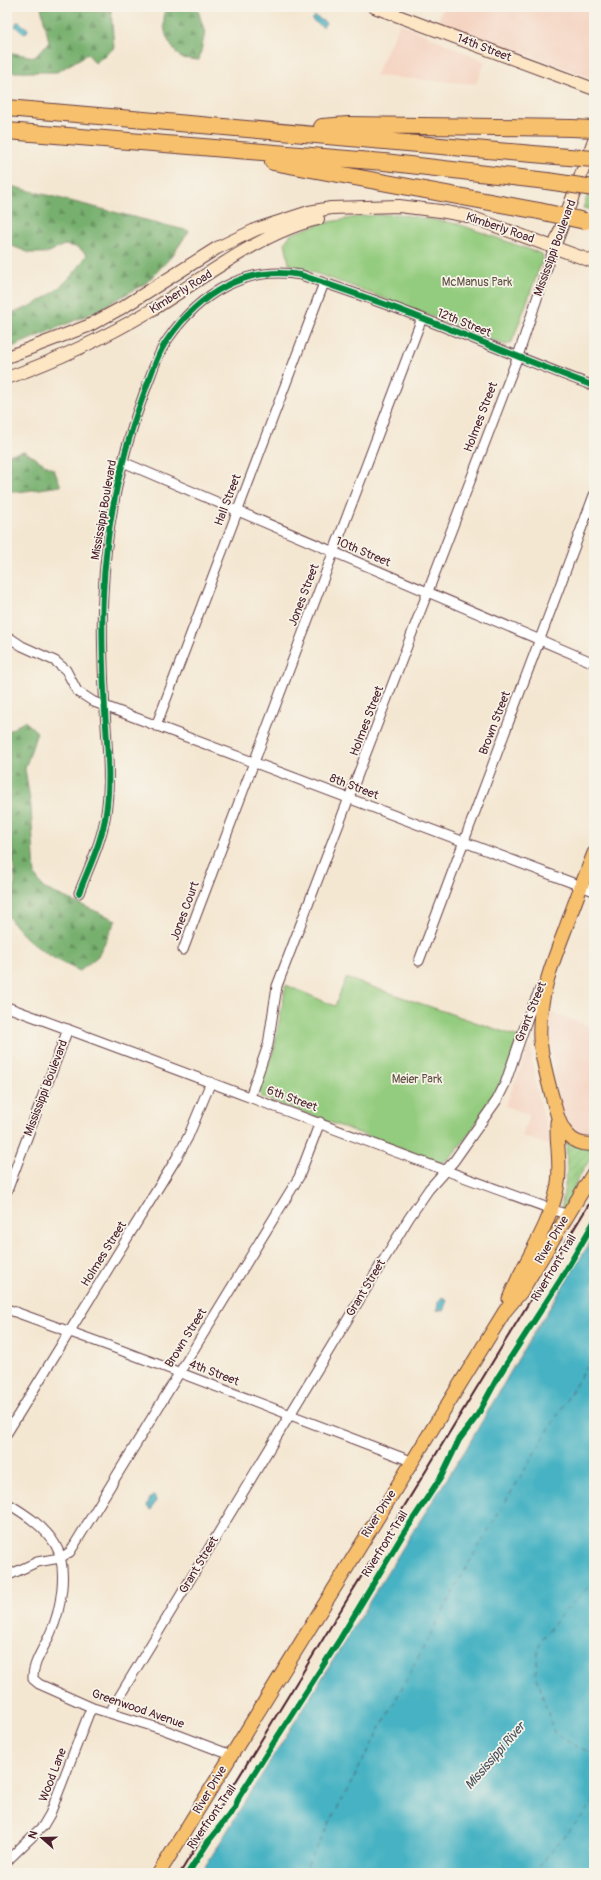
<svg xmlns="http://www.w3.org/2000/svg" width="601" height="1880" font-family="Pangolin,sans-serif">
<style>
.built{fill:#f5d3c1}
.forest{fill:url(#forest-firs);stroke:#60684c}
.park{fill:#94cc7f;stroke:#6f7655}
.garden{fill:url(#garden-furrows);stroke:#6f7655}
.water{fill:#46b2c3;stroke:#486877}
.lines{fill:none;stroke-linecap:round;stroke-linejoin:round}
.ferry{stroke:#495260;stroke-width:1;stroke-dasharray:5 4;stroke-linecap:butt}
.street-casing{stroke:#643d44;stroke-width:11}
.secondary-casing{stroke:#643d44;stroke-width:14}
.primary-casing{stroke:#643d44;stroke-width:15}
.highway-casing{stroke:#643d44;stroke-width:18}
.street{stroke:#fff;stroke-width:9}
.secondary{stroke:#fce6c4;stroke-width:12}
.primary{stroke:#f7c06c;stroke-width:13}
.highway{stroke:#f7c06c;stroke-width:16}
.rail{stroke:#4a1f2b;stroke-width:2}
.highway-bridge-casing{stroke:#643d44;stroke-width:18;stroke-linecap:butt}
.highway-bridge{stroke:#f7c06c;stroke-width:16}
.cycleway-casing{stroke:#f7f3e8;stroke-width:8}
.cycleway{stroke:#00873e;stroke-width:6}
.labels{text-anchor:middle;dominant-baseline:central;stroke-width:3.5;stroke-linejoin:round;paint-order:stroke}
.street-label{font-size:12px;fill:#4a1f2b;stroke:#f7f3e8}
.park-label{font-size:12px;fill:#605344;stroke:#f7f3e8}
.water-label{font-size:13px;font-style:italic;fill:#495260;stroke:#f7f3e8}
</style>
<defs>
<pattern id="forest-firs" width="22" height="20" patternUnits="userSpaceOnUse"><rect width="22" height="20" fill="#77b06e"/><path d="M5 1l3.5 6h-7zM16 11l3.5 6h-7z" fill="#648f5b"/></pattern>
<pattern id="garden-furrows" width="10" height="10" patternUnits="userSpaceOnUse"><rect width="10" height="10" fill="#94cc7f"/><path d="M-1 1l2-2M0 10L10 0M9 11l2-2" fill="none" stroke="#81af6e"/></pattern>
</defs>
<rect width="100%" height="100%" fill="#f7f3e8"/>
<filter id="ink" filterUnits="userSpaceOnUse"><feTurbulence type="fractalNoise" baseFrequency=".025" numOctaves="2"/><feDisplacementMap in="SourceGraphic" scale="8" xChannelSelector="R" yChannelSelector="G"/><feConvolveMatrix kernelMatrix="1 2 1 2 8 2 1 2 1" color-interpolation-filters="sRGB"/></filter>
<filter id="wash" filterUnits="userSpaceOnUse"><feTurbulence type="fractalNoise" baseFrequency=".012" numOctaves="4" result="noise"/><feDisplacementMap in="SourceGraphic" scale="16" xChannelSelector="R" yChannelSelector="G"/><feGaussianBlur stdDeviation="0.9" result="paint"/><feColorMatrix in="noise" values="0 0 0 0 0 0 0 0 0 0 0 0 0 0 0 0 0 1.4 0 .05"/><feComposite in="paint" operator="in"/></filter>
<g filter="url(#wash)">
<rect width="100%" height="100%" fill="#f4e7d2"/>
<path class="built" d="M443,7H594V79L438,22Z
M400,23L485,62L476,84L375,76Z
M550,1012L594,1028V1136L589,1137L567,1130L555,1082L550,1038Z
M530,1046L536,1087L552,1147L522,1136L529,1115L505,1106Z"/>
<path class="forest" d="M41,7H85L88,11L111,10L114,48L95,63L88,54L57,72H7V52L35,57L49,42Z
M165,7H197L205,33L199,60L181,58C165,40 162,31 165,7Z
M7,185L189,231L172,256L146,283L95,312L7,349V313C37,310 74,280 87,254L77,247L64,245L47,253H30L7,244Z
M24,451L54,470L61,486L18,492L7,491V455Z
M25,721L37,732L25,769L31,806L35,875L43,888L116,920L98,956L80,971C50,958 26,943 7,915L15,882L12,847L7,846V732Z"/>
<path class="park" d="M594,178V210L583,208Z
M398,214L458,224L542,254L543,258L512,342L506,345L349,285L289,264L285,242L291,234L320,224L362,216Z
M346,978L519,1037C515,1049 511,1061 506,1072C498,1089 457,1159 441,1163L261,1097L259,1091L274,1049L286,985L335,1006Z"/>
<path class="garden" d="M566,1141L594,1148V1153L577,1180L572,1197L564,1210L561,1209L567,1172Z"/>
<path class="water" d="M315,16L326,23L323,27L312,20Z
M17,22H19L28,29L27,32L24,34L15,26Z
M594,1236V1873H201L412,1533L466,1449L518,1359Z
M442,1297L447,1300L443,1311L437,1310L438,1302Z
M153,1496L155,1497L156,1501L151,1510L147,1507L150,1498Z"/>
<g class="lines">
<path class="ferry" d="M594,1582L563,1613L539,1643L536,1674L554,1733L577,1747L594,1753
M303,1873L467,1566L594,1354
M533,1873L594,1802"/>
</g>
</g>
<g filter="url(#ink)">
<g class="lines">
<defs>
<path id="street" d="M123,462L594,663
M7,636L22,646L55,661L66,670L77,691L94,702L594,891
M156,726L324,283
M79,893C89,867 102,841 106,813C111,780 107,745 105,711C103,673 101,634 103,595C106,524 122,451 147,385C153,370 158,352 168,339C199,294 245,265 301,275C341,289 382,302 421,318C479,340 536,365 594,386
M183,950L422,318
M419,961L594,495
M7,1007C194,1075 380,1148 568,1215
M250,1097L268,1045L277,986L518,356L554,247
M7,1191L68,1029
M7,1309L123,1351L411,1461
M7,1433L176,1159L188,1137L211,1082
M7,1503C25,1514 44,1526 55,1544C69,1567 61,1611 50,1634C44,1648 32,1664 33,1679L39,1684L93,1708L165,1730L231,1755
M7,1576L37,1562L60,1558L70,1552L299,1177L320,1122
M110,1712L409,1218L429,1189L454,1161L497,1100L505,1084L529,1014L541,987
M7,1861L43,1826L50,1814L89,1713L93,1708"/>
<path id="secondary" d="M374,7L594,89
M554,247L594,140
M7,357L88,326L125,306L217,248L257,229L309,212L331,208L399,206L440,211L468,216L594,262
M7,378C57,360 104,338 150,311C201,280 261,232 318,219"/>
<path id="primary" d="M594,853C584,879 574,904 565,930C551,966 538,999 540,1039C542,1062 549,1085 555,1107C560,1128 570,1147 594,1144
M509,1299C523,1262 549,1229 557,1189C562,1167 556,1144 557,1122
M159,1873L505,1311L521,1292L594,1172"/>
<path id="highway" d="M7,108L556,156
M322,127L348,125L572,128L594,129
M7,131L384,162L547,181
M273,162L539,211"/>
</defs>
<use href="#street" class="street-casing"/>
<use href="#secondary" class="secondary-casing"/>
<use href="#primary" class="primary-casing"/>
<use href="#highway" class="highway-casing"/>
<use href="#street" class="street"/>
<use href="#secondary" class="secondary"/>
<use href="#primary" class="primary"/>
<use href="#highway" class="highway"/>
<path class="rail" d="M180,1873L594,1196"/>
<defs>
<path id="highway-bridge" d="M556,156L594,159
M547,181L594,188
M539,211L585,221"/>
</defs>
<use href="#highway-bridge" class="highway-bridge-casing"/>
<use href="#highway-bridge" class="highway-bridge"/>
<defs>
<path id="cycleway" d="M79,893C89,867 102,841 106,813C111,780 107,745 105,711C103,673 101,634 103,595C106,524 122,451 147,385C153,370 158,352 168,339C199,294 245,265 301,275C341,289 382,302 421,318C479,340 536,365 594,386
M188,1873L210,1839L235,1808L239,1797L340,1639L402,1536L441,1477L459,1440L477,1416L498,1377L561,1279L594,1222"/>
</defs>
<use href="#cycleway" class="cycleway-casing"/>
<use href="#cycleway" class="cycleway"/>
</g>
</g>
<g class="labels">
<g class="street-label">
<text transform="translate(484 48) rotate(21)">14th Street</text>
<text transform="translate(500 228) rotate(19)">Kimberly Road</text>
<text transform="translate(555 248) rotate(-70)">Mississippi Boulevard</text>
<text transform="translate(181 292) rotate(-32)">Kimberly Road</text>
<text transform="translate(464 323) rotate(22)">12th Street</text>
<text transform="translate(481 417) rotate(-69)">Holmes Street</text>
<text transform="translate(228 500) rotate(-69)">Hall Street</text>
<text transform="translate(104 510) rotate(-80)">Mississippi Boulevard</text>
<text transform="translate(363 552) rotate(23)">10th Street</text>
<text transform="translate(304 595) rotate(-69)">Jones Street</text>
<text transform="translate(367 721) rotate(-69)">Holmes Street</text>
<text transform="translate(495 723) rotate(-69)">Brown Street</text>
<text transform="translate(354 787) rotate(21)">8th Street</text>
<text transform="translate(185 911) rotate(-70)">Jones Court</text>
<text transform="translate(531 1012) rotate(-68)">Grant Street</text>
<text transform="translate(46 1088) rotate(-69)">Mississippi Boulevard</text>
<text transform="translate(292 1099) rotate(20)">6th Street</text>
<text transform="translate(552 1240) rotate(-59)">River Drive</text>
<text transform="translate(104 1254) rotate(-58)">Holmes Street</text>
<text transform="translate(554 1268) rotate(-59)">Riverfront Trail</text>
<text transform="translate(366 1288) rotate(-59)">Grant Street</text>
<text transform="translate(186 1338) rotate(-58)">Brown Street</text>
<text transform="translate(214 1373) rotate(21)">4th Street</text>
<text transform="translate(379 1514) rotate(-58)">River Drive</text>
<text transform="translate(385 1544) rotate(-58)">Riverfront Trail</text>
<text transform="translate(199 1565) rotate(-59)">Grant Street</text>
<text transform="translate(138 1709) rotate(19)">Greenwood Avenue</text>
<text transform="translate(53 1775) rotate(-69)">Wood Lane</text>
<text transform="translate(210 1790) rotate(-59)">River Drive</text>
<text transform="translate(212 1817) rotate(-55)">Riverfront Trail</text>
</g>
<g class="park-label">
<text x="477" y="282">McManus Park</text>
<text x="417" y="1079">Meier Park</text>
</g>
<g class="water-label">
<text transform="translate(495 1756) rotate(-49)">Mississippi River</text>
</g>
</g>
<rect width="601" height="1880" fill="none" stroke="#f7f3e8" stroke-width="24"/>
<g transform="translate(42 1838) rotate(290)" stroke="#f7f3e8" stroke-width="3" paint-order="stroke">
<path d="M0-3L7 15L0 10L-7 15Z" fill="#4a1f2b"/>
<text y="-6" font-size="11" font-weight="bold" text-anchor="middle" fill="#4a1f2b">N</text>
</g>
</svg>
